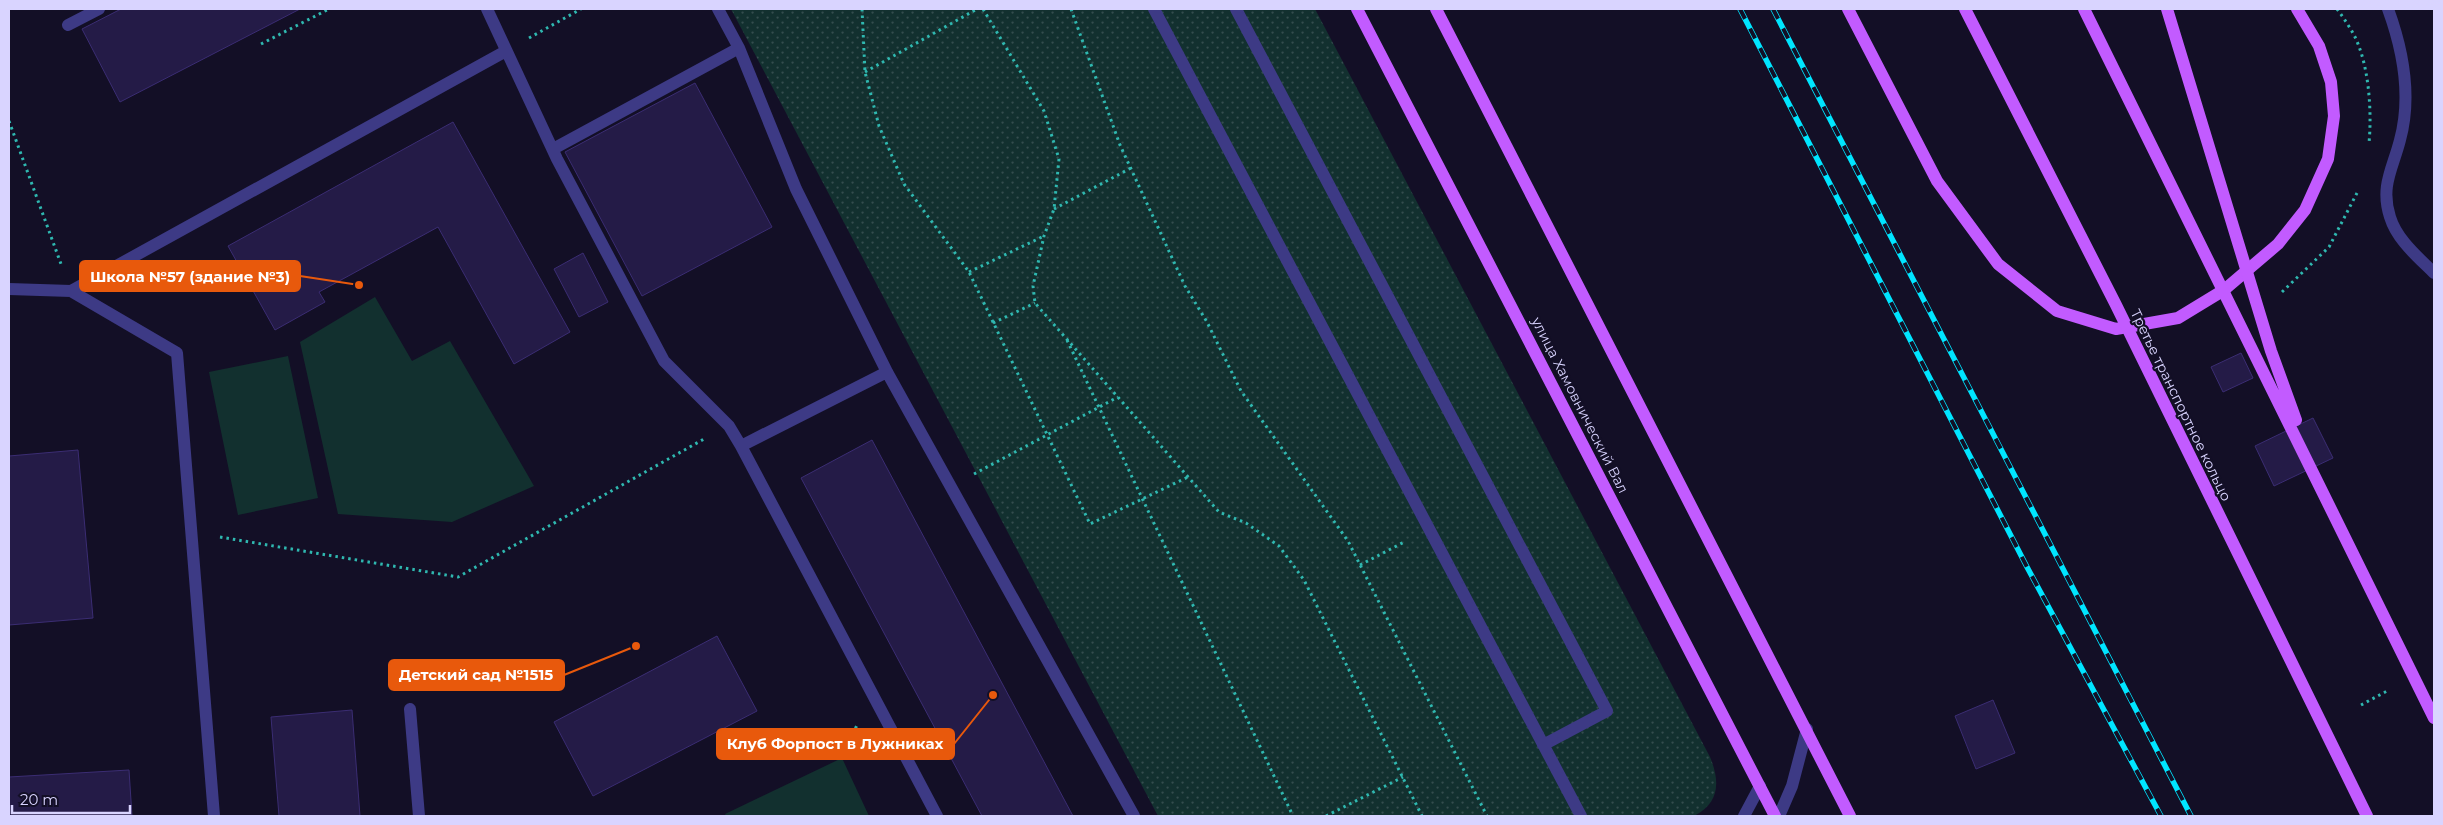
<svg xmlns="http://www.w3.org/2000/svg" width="2443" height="825" font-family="Montserrat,sans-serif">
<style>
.grass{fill:url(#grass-dots)}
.park{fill:#12302f}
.building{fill:#241b47;stroke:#3b2d73}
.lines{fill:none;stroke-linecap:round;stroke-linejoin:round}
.path{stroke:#2fb8b0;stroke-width:3;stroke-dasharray:2.5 4;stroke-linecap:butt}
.minor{stroke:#3d3a85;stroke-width:12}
.major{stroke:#c25bff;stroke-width:12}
.rail-casing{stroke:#00e5ff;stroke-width:5.5}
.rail{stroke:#130f26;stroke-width:4;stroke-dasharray:11;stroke-linecap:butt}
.major-bridge{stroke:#c25bff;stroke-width:12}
.labels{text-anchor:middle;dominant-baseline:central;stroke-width:4.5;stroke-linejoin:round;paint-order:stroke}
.street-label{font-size:14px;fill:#d9d4ff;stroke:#130f26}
.leader{fill:none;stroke:#e8590c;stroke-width:2}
.callout-dot{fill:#e8590c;stroke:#130f26;stroke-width:2}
.callout{fill:#e8590c;stroke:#e8590c;stroke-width:2}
.callout-label{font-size:15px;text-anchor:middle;font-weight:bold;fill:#fff}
</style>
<defs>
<pattern id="grass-dots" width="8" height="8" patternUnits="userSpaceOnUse" patternTransform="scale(1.25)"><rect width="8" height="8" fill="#12302f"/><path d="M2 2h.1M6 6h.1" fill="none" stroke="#344d4e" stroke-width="1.8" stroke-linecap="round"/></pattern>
</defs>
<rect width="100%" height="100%" fill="#130f26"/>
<path class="grass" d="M731,9H1315L1710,757C1720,781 1720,803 1694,816H1158Z"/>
<path class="park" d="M375,297L412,361L450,341L534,486L452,522L338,514L300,342Z
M288,356L318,498L238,515L209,372Z
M842,758L869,816H726L725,814Z"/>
<path class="building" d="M121,9H300L120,102L82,29Z
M695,83L772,227L642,296L565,152Z
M453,122L570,332L514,364L438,227L319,292L325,302L275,330L228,246Z
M583,253L608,302L579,317L554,269Z
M2241,353L2253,378L2223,392L2211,367Z
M2313,418L2333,458L2274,486L2255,446Z
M872,440L1073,816H982L801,478Z
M78,450L93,618L9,625V456Z
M717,636L757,711L593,796L554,722Z
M1993,700L2015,753L1976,769L1955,716Z
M352,710L360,816H279L271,717Z
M129,770L132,816H9V777Z"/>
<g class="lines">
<path class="path" d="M862,9L865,72L879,126L904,184L969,272L1090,524L1188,477
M983,9L1044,111L1059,159L1054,209L1044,236L1033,286L1035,303L1219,512L1246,523L1279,546L1304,580L1422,816
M1071,9L1120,145L1185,286L1207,322L1241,391L1348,541L1487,816
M2337,9C2343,17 2349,26 2354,35C2369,64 2372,111 2369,143
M529,38L581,9
M261,44L329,9
M865,72L977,9
M9,121L61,264
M1054,209L1131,168
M969,272L1044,236
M2282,292L2329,247L2357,193
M993,323L1035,303
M1067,340L1293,816
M974,474L1118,397
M220,537L458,577L704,439
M1360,565L1406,541
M2361,705L2389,690
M842,758L857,725
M1326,816L1403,777"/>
<path class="minor" d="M487,9L557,159L664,361L729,426L741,446L937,816
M718,9L739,48L796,189L887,372L1134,816
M1154,9L1581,816
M1236,9L1607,711L1543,745
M2388,9C2403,50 2412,96 2400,140C2393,168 2380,186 2390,217C2397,240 2418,257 2434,273
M68,25L99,9
M553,149L739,48
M9,289L71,291L177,353L214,816
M71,291L506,51
M741,446L887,372
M410,709L419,816
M1744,816L1760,786
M1779,816L1792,786L1807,729"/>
<path class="major" d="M1357,9L1775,816
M1436,9L1850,816
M1848,9L1937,181L1998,264L2057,311L2116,329L2178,318L2224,290L2278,244L2305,210L2328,159L2334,116L2331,82L2319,46L2297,9"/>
<defs>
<path id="rail" d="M1740,9L2027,567L2161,816
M1773,9L2191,816"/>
</defs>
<use href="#rail" class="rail-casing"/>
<use href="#rail" class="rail"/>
<path class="major-bridge" d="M1965,9L2116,305L2367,816
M2084,9L2434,718
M2167,9L2271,351L2296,420"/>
</g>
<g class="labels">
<g class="street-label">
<text transform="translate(1580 405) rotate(63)">улица Хамовнический Вал</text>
<text transform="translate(2181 405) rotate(64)">Третье транспортное кольцо</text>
</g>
</g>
<path class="leader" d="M359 285L300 276M636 646L564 675M993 695L954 744"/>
<g class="callout-dot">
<circle cx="359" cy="285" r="5"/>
<circle cx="636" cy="646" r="5"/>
<circle cx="993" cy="695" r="5"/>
</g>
<g class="callout">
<rect x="80" y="261" width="220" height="30" rx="5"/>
<rect x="389" y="660" width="175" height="30" rx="5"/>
<rect x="717" y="729" width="237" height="30" rx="5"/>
</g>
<g class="callout-label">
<text x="190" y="282">Школа №57 (здание №3)</text>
<text x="476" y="680">Детский сад №1515</text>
<text x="835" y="749">Клуб Форпост в Лужниках</text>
</g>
<rect width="2443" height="825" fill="none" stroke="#d9d4ff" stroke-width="20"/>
<path d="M12 805v8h118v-8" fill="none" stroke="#d9d4ff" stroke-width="2.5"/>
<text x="20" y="805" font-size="15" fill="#d9d4ff" stroke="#130f26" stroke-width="4" paint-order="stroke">20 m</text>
</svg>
